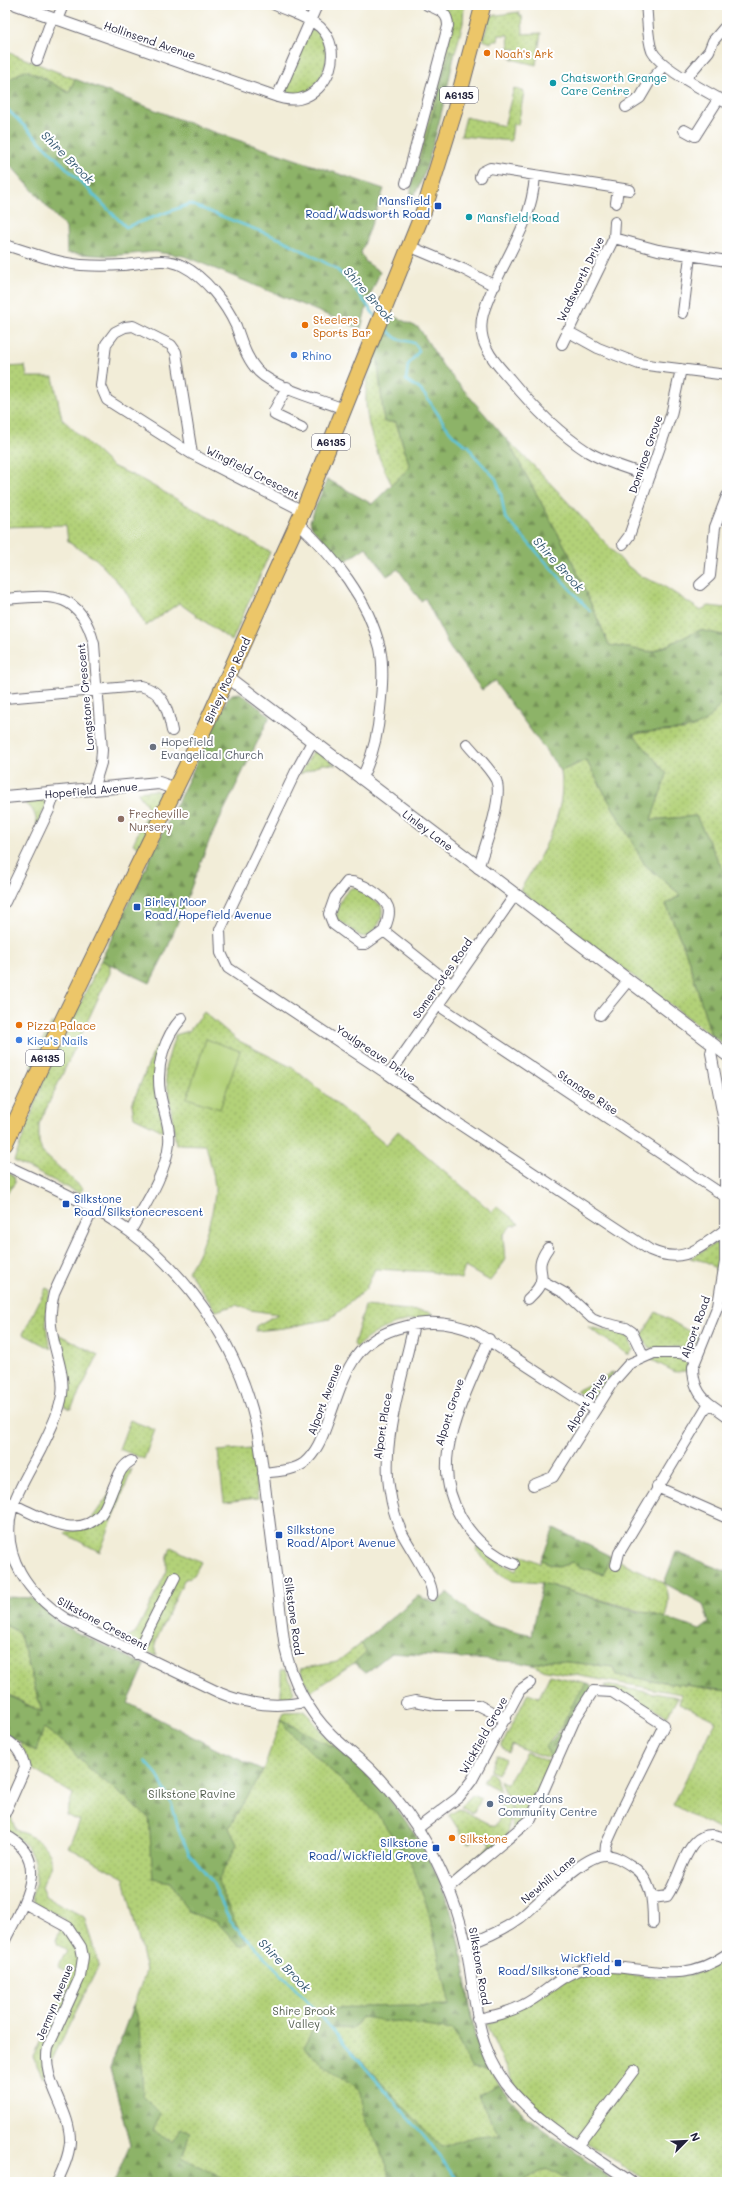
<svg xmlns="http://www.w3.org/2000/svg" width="732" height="2187" font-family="Mali,sans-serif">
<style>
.grass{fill:url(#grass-dots);stroke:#6a7a5a}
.forest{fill:url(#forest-firs);stroke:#586a52}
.pitch{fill:#b2d178;stroke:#6a7a5a}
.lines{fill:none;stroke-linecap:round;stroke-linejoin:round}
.stream{stroke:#5dc5da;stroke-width:2.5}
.minor-casing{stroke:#6b6972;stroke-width:12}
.tertiary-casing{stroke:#6b6972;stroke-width:14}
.primary-casing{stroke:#6b6972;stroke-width:17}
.minor{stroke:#fff;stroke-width:10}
.tertiary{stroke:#fff;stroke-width:12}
.primary{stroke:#ecc669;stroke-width:15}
.food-dot{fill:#e8710a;stroke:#fff;stroke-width:1.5}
.culture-dot{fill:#0f9aa8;stroke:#fff;stroke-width:1.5}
.transit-dot{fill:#1a4fb4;stroke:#fff;stroke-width:1.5}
.shop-dot{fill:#3f7fe0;stroke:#fff;stroke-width:1.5}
.worship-dot{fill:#6b7280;stroke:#fff;stroke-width:1.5}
.education-dot{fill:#8d6e63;stroke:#fff;stroke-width:1.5}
.service-dot{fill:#5c6f8a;stroke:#fff;stroke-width:1.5}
.labels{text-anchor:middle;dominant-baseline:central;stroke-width:4;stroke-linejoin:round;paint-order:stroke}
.shield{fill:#fff;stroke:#646476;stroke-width:1}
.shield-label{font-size:10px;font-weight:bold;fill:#22223b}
.street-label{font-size:11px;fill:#22223b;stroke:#fff}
.food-label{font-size:11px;fill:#c56008;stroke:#fff;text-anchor:start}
.culture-label{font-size:11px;fill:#0d838f;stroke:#fff;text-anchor:start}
.transit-label{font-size:11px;fill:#164399;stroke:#fff;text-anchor:end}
.shop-label{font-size:11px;fill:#366cbe;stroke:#fff;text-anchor:start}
.worship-label{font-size:11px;fill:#5b616d;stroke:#fff;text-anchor:start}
.education-label{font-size:11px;fill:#785e54;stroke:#fff;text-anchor:start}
.park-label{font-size:11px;fill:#545f50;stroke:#fff}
.service-label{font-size:11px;fill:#4e5e75;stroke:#fff;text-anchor:start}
.water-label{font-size:12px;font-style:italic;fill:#375b73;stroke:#fff}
</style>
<defs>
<pattern id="grass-dots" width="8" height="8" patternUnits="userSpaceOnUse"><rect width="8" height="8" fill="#b2d178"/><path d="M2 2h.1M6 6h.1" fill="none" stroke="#99b369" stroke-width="1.8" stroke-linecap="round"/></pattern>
<pattern id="forest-firs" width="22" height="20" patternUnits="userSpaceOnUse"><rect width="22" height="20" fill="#8db368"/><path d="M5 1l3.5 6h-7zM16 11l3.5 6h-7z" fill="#739157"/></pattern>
</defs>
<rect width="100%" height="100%" fill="#fff"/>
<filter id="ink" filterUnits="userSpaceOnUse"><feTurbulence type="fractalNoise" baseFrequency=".025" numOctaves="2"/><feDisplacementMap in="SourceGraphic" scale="8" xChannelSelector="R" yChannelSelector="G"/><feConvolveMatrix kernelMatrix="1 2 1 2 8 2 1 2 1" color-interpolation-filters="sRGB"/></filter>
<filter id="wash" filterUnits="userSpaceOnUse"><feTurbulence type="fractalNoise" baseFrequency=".012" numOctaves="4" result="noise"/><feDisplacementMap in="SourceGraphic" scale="16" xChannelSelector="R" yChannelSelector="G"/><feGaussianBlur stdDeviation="0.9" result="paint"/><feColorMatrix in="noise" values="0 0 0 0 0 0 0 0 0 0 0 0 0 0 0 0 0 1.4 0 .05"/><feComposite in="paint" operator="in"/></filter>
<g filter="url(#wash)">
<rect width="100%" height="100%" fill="#f2edd8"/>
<path class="grass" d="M436,5H461L464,7L463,23L455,53L450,51L418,168L412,182L452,27Z
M519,12L520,16H522L523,34L541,33L536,65L511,59V58H515L516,49H509L508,35H499L498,41H492L491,43L483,40L490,16Z
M314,30C342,38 322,106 286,93L284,89L308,32Z
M5,51L75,79L69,93L40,76L25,70L5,82Z
M514,88L524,92L518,125L513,124L511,141L461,136L466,117L504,126Z
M377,353L384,421L396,422L410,467L392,485C375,452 359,411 369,373C371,366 375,359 377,353Z
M25,366L27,377H53L62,419L112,466L139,478L270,552L232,641L179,603L146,626L124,589L96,559L68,542L66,525L5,527V367Z
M507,440L539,471L624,563L640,576L662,585L700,610L709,606L727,608V636L700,630L652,652L609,645L569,554Z
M727,697V878L696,816L651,820L633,734L665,730H685Z
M314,750L336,765L322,764L300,774Z
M586,760L645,865L681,895L666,904L687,955L711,1035L520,890C542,854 567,815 561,771Z
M156,790L164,798L140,848L133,844L149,808L137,792Z
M39,798L47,803L37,826C36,813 32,807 21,800Z
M351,888H357L381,905C385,918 377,929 367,937L360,936L336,918C338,906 341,896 351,888Z
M101,960L110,965V973L39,1124V1142L42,1152L82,1188L79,1193L14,1161L43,1082Z
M204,1012L237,1040L293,1068L386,1145L398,1131L492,1212L497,1206L519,1224L511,1226L503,1235L505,1261L490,1281L465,1267L461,1279L432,1272L375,1269L366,1289L330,1319L284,1328L256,1331V1326L278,1314L250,1310L236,1305L216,1311L188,1271C201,1255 216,1208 215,1187C214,1174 209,1158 206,1145L176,1144L165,1069L175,1035L189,1031Z
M51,1023H54L34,1068L30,1066Z
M156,1046L160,1049L154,1077L155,1092L165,1132L134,1117L132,1104Z
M7,1172L14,1177L15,1183L5,1195Z
M716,1243L720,1251L719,1277C710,1259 708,1263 690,1258Z
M46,1288L51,1290C45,1311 44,1328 51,1349L23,1334Z
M365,1306L431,1312V1317C400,1320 380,1327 356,1347L354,1344Z
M656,1312L699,1337L692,1348L677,1347L649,1348L642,1335Z
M588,1327L623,1334L629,1337L633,1350L630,1354H627Z
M56,1333L98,1355L71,1409L64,1406L66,1369Z
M661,1356L683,1358L687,1361V1371L675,1372L650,1359Z
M614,1372L601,1392L593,1398L586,1397L576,1391Z
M130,1420L155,1430L144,1459L119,1449Z
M251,1448L258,1498L224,1502L218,1451Z
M132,1469L100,1552L65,1534L67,1532L85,1528L125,1472Z
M479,1546L499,1562L516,1571L521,1555L540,1563L541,1560L559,1567L572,1562L580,1567L604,1574L610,1556L664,1583C671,1595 668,1605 665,1618L542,1583L513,1581L501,1575L485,1561L476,1549Z
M171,1547L201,1562L194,1575L184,1580L155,1643L157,1656L121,1640L135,1634L167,1571V1560Z
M5,1625L19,1632L42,1712L5,1693Z
M361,1643L367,1652L354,1663L310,1692L300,1669L337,1662Z
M550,1660L613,1667L616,1675L727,1691V1834L673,1805L716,1721L679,1703L681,1694L541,1669L532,1665Z
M281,1670H286L294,1692L288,1701H281Z
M550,1675L587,1684C571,1701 567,1725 550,1740L552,1759L512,1745L509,1752L501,1747L528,1693L539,1697Z
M605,1685L678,1697L667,1716L652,1707L649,1712L604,1687Z
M305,1711L333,1745L354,1761L372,1780L392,1803L415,1835L456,1927L462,1954L475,2036L499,2085L525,2116L617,2182H199L130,2145L110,2068L146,1971L124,1878L68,1847L80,1821L66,1815L73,1794L29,1767L25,1753L19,1742L36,1751L44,1728L66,1744L84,1764L263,1770L284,1712Z
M526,1752L552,1763L530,1818L511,1834C514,1804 513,1806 499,1780L507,1784Z
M497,1754L506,1759L497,1774L490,1771Z
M489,1772L494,1776L501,1791L483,1782Z
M472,1795L481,1799L475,1811L471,1813L461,1807Z
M505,1796L511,1808L507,1837L458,1875L455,1874L491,1845L487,1839L479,1836L468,1844L449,1815L459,1809L495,1827L503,1810L500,1807Z
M10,1815L16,1830C30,1836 53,1844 51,1864C50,1871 44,1881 41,1887L45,1896L84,1917L99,1965L43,2078L33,2057L72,1975L58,1967L67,1950L58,1945L56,1940L65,1919L39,1906L34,1901L32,1896L36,1882V1871L33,1858L27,1846L5,1827V1821Z
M727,1957V2182H648L543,2115L514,2086L486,2024L492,2022C514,2010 535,1999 556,1986C562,1983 570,1976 577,1975C631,1966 677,1995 727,1957Z"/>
<path class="forest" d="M450,50L455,53C449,78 427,189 410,199L412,182L418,168Z
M25,70L40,76L69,93L75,79L202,128L384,189L361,253L366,262L380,272L368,301L361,329L184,256L155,252L108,256L67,253L66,228L5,159V82Z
M393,316L419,328L443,366L507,440L569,554L609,645L652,652L700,630L727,636V697C719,703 714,715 706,721C688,734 655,729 633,734L667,774L651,820L696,816L727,878V1047L711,1035L687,955L666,904L681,895L645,865L586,760L561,771L494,681L482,690L450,648L425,598L421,601L398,569L387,576L366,547L343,563L311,526L310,521L327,479L372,504L410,467L396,422H384L377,353Z
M240,693L270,716L210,839L168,947L150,983L101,960L227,700L232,694Z
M554,1528L610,1556L604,1574L580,1567L572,1562L559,1567L541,1560Z
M676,1552L727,1572V1691L616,1675L613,1667L550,1660L532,1665L517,1662L391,1653L366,1673L354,1663L366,1652L361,1643L418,1596L434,1603L448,1593L473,1615L494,1626L532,1635L542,1583L639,1612L651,1613L700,1630L709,1623L703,1604L664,1583Z
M5,1597L32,1598L61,1625L145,1665L128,1703L220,1751L263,1770L229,1828L237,1844L218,1881L233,1918L247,1943L239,1946L217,1922L188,1912L171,1882L153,1879L149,1818L84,1764L66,1744L44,1728L36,1751L5,1734V1694L42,1712L19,1632L5,1625Z
M587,1684L598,1688L558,1743L555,1759H552L545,1747L560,1732L577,1695Z
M281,1719L332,1747L333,1745C400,1796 447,1872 462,1955C467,1981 468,2010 475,2036C478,2047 485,2058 489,2069L471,2068L453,2030L361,2017L352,2029L330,2027L441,2147L469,2138L499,2135L478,2096L499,2085L525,2116L617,2182H571L547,2169L525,2179V2182H389L386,2161L364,2117L361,2090L322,2064L304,2047L323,2008L450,2005L427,1906L411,1864L378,1815L288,1730Z
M133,2006L139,2025L143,2095L161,2113L153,2131L173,2141L180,2129L190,2133L182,2157L229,2182H114L130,2145L110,2068Z"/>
<path class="pitch" d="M206,1039L240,1051L220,1109L187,1098Z"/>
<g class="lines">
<path class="stream" d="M5,107L126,227L190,204L283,240L335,268L348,280L376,317
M383,325C387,329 393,337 398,339C409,343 415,339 419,351L408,365L406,380C411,384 419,387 423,393C438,410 447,437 469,446L473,454L496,479L501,494L505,517L590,611
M145,1761L157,1774L172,1805L180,1834L189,1853L212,1881L230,1921L312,2006L427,2139L459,2182"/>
</g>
</g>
<g filter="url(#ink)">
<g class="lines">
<defs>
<path id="minor" d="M16,5L272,95C280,98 290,101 299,99C329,92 344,50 320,27C308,17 289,12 275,5
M646,5C648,19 647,38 652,51C660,68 709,93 727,103
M57,20L63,5
M37,60L52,18
M686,78L709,51L713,41L724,28
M277,97L317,5
M626,107L640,98L650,81L665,65
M684,130L695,136L719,98
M535,176C531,232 498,264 483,314C480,326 481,338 487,349C492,360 501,369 509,378C532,406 557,432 588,452C607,463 629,469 650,476
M480,177L482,172L490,168L630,190
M406,183L448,26C448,12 439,10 427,5
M616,203L618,188
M614,238L658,250L727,261
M5,245C30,252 55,263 81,265C95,266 109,266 123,265C143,264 164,256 183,266C205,277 226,304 236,326C242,342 246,359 259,372C275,388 321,400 344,409
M411,247L463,269L495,286
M683,313L690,256
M567,331L598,348L639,364L727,375
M562,344L614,238L615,222
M287,387L274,411L275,415L302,428
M192,454L176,352L171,345L133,326L125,327L115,332L106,344L101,386L107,400L192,454L303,511
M298,523C334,557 368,598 380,648C384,668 382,689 380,709C378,734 373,757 361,779
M623,544L629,536L671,415L681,369
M700,585L710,576L715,527L727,496
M5,599C51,595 80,590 94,644L102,750L101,763L93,789
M5,698L140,686C164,691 168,710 172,731
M312,742L295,773L220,930L221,953L228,968L389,1075L444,1114L650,1250C684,1265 698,1248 725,1230
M467,744C476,755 489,767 496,780C504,797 484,850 478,868
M5,902L49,810L55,793
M384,931C386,924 391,915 388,907C384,896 358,880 347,882L335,897L329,914L333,924L360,944H366L384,931L452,985
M438,1005L726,1197
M600,1015L628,981
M389,1075L515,895
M5,1165C47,1185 92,1204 130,1232C195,1281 243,1354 258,1435C262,1459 265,1485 268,1510C274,1555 279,1602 285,1648C292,1680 307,1710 331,1734C344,1747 358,1757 371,1770C394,1793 414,1820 430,1849C446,1879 459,1912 466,1945C475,1994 475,2042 506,2084C538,2125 589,2152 631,2182
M93,1209L54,1293C51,1306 49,1319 52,1332C55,1354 65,1373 62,1395C59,1414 49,1432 41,1449C32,1467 17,1490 12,1509C0,1557 29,1594 66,1619L220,1693C248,1705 275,1708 305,1702
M130,1232C145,1205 166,1174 169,1143C171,1125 162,1109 160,1092C156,1066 164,1037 182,1018
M541,1280L566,1294L592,1318L604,1323L626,1328L632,1332L644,1357
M528,1299C532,1295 538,1290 540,1284C546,1271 533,1269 548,1248
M414,1324C404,1373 380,1442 390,1492C392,1506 396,1520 402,1533C409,1547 434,1582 432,1595
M489,1339C475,1372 453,1416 448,1451C441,1499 469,1545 514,1564
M709,1403L727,1416
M263,1473C276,1471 293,1471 304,1463C316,1453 322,1438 327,1424C344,1379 350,1340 403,1327C428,1320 453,1322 477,1333L595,1410
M533,1485L553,1477L613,1382L629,1364L654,1353H679L696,1357
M657,1487L727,1518
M14,1505C40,1516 77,1542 101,1514C107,1506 110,1495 114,1486C118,1477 121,1466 131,1461
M616,1565L619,1553L709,1403C697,1394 693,1382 693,1367L718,1305L725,1262V1127L711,1053L713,1045
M136,1654L175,1577
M406,1703L415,1701L436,1705H478L506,1719
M5,1739C17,1746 22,1754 25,1768L5,1813
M418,1828L459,1797L472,1780L520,1690L530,1683
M5,1835C54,1859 22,1906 5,1940
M449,1888L531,1819L575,1719L593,1691L612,1692L664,1725L619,1816L606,1845L605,1855
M653,1898L667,1896C684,1872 687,1820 727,1839
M24,1903L68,1927L81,1947L83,1957L80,1977L48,2047C41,2082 71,2109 70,2142C69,2156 63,2169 57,2182
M466,1945C485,1938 504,1930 520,1918C539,1904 582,1855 605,1855C614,1855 622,1860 630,1865C652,1878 653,1900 653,1923
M477,2019C493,2016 508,2013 523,2005C546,1994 561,1972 589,1968C640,1961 676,1990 727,1954
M578,2145L634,2070"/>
<path id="tertiary" d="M228,677L727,1055
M5,797L159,783L176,789"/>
<path id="primary" d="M5,1144L63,1019L198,742L303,511L424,210L455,110L483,5"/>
</defs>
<use href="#minor" class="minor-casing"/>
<use href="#tertiary" class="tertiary-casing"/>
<use href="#primary" class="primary-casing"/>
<use href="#minor" class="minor"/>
<use href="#tertiary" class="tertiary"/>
<use href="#primary" class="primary"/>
</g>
</g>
<g class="food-dot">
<circle cx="487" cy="53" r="4"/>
<circle cx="305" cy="325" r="4"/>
<circle cx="19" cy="1025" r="4"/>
<circle cx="452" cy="1838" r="4"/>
</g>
<g class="culture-dot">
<circle cx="553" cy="83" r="4"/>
<circle cx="469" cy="217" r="4"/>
</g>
<g class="transit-dot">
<rect x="434" y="202" width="8" height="8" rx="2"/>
<rect x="133" y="903" width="8" height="8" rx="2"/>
<rect x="62" y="1200" width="8" height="8" rx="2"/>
<rect x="275" y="1531" width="8" height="8" rx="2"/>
<rect x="432" y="1844" width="8" height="8" rx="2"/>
<rect x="614" y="1959" width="8" height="8" rx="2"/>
</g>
<g class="shop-dot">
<circle cx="294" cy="355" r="4"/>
<circle cx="19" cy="1040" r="4"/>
</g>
<circle class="worship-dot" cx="153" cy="747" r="4"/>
<circle class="education-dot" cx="121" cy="819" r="4"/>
<circle class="service-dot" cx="490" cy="1804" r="4"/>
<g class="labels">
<g class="shield">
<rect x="440" y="87" width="38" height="16" rx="3"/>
<rect x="312" y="434" width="38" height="16" rx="3"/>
<rect x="26" y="1050" width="38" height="16" rx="3"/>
</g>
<g class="shield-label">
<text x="459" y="95">A6135</text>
<text x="331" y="442">A6135</text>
<text x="45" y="1058">A6135</text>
</g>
<g class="street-label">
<text transform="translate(150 40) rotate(19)">Hollinsend Avenue</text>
<text transform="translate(580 279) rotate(-64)">Wadsworth Drive</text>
<text transform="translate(645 454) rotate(-71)">Dominoe Grove</text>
<text transform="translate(253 472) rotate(27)">Wingfield Crescent</text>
<text transform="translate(227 680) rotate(-65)">Birley Moor Road</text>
<text transform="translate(85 697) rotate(-95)">Longstone Crescent</text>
<text transform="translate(91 790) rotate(-5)">Hopefield Avenue</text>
<text transform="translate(428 830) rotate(37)">Linley Lane</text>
<text transform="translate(442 978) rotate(-55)">Somercotes Road</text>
<text transform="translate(376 1053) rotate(34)">Youlgreave Drive</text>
<text transform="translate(588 1092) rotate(34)">Stanage Rise</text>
<text transform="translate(695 1327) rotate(-70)">Alport Road</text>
<text transform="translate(324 1399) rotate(-69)">Alport Avenue</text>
<text transform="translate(586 1402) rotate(-58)">Alport Drive</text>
<text transform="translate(449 1412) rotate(-72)">Alport Grove</text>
<text transform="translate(382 1426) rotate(-81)">Alport Place</text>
<text transform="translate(294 1616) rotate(82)">Silkstone Road</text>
<text transform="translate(103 1623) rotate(28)">Silkstone Crescent</text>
<text transform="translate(483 1735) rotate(-61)">Wickfield Grove</text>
<text transform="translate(548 1879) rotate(-40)">Newhill Lane</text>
<text transform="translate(480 1966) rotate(80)">Silkstone Road</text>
<text transform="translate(54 2002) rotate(-68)">Jermyn Avenue</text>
</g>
<g class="food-label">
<text x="495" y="53">Noah's Ark</text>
<text x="313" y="319">Steelers<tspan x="313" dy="13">Sports Bar</tspan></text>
<text x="27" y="1025">Pizza Palace</text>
<text x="460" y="1838">Silkstone</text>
</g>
<g class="culture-label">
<text x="561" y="77">Chatsworth Grange<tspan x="561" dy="13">Care Centre</tspan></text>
<text x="477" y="217">Mansfield Road</text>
</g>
<g class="transit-label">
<text x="430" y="200">Mansfield<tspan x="430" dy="13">Road/Wadsworth Road</tspan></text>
<text x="145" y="901" text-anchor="start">Birley Moor<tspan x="145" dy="13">Road/Hopefield Avenue</tspan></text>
<text x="74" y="1198" text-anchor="start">Silkstone<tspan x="74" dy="13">Road/Silkstonecrescent</tspan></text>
<text x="287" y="1529" text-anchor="start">Silkstone<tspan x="287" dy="13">Road/Alport Avenue</tspan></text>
<text x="428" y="1842">Silkstone<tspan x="428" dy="13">Road/Wickfield Grove</tspan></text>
<text x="610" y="1957">Wickfield<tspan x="610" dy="13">Road/Silkstone Road</tspan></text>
</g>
<g class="shop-label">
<text x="302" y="355">Rhino</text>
<text x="27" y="1040">Kieu’s Nails</text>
</g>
<g class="worship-label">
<text x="161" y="741">Hopefield<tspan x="161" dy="13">Evangelical Church</tspan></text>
</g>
<g class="education-label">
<text x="129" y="813">Frecheville<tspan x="129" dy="13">Nursery</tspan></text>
</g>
<g class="park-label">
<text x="192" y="1793">Silkstone Ravine</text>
<text x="304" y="2010">Shire Brook<tspan x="304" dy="13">Valley</tspan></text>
</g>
<g class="service-label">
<text x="498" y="1798">Scowerdons<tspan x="498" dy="13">Community Centre</tspan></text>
</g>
<g class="water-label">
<text transform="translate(68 157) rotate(45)">Shire Brook</text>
<text transform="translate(369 294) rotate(49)">Shire Brook</text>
<text transform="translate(559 564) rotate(48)">Shire Brook</text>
<text transform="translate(285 1965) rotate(46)">Shire Brook</text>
</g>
</g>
<rect width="732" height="2187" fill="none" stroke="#fff" stroke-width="20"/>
<g transform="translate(686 2141) rotate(66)" stroke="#ffffff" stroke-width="3" paint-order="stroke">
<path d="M0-3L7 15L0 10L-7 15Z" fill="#22223b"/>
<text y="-6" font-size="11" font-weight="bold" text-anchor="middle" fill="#22223b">N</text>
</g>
</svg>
